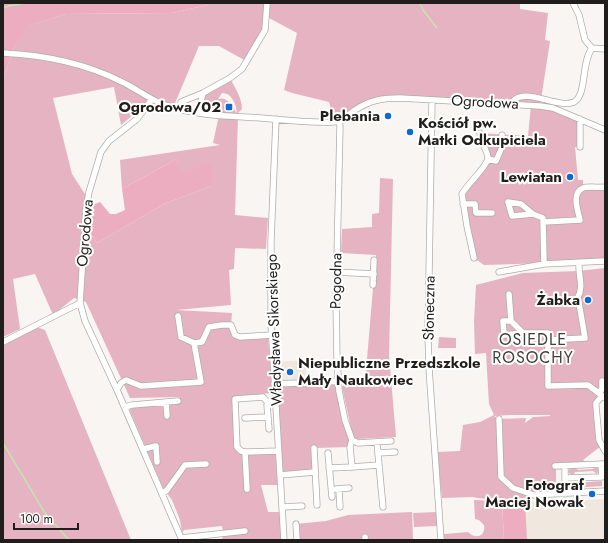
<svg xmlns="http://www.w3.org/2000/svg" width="608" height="543" font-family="Jost,sans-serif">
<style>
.built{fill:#f0e7df}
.green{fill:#e5b3c2;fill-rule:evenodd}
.forest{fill:#edadc1}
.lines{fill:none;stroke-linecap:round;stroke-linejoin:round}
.stream{stroke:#c3e5b0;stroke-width:1.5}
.minor-casing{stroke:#afadaa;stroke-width:7}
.minor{stroke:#fff;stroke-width:5.5}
.poi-dot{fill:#1069d3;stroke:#fff;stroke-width:1.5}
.labels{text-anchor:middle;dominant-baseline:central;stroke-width:4;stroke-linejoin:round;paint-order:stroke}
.street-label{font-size:15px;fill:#1f1e1d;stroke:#fff}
.poi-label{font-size:15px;font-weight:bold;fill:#1f1e1d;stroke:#fff;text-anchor:end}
.neighbourhood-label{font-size:16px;letter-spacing:1px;fill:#403e3c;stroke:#fff}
</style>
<rect width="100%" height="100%" fill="#f8f5f2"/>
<path class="built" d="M305,360L307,383L274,384L273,362Z
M605,499V540H524L522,503Z"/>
<path class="green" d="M209,3H520V9L548,13L545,40L550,41L540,106L580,119V147H575L578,180H583V188H604L605,261L484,265L474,258L462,198L488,158L480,133L528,136L531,105L384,98L334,122L329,102L292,93L284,90L297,33L267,17L265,30L246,61L219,46H199L173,108L152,99L121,125L114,87L53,98L72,174L92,205L91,234L97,243L164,204L211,186L179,175L177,159L122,189L120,160L220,145L213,143L219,115L198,113L203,93L230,78C235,88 242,98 242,109L237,114L218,112L220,115L238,117L235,215L268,218L266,249L235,248L234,269L229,270L231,305L176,310L232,313L231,325L235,335H268L272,393L238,396L237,447L241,451H275L278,485H261L268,512H280L281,540H222L223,533L222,526L184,530L182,533L180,520L172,500L163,488L128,406L178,401L180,397L130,398L86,302L74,298L53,315L35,274L13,279L20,329L3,337V79L14,48L26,26L66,14L172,13L207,5ZM222,93C232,93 236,104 237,113C231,106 228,96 218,99Z
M380,178L393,179L389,356L396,437L357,439L353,437L342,387L344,384L365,383L373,288L376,287V255L341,253L342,229L372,227V214L379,213Z
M605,268V398L598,400L601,446L583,460L588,465L578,462L556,463V494L534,496L535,498L505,500L477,498L473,497L442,498L437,452L460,451L463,425L480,422L494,415L489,404L486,353L475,354L474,321L476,285L523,273L578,271ZM509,415H550V416L533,417L525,423L526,418L499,419L494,416Z
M34,326L45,330L131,540H3V342Z
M439,337L456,338V348H438Z
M338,381L350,436V447L314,448L315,472L280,475L274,384Z
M597,466L599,470L597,474L593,471L575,472L574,474L572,475L568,472L570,468L575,467L578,470L593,469L594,467Z
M571,480L573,483L602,481V486L573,488L571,490L568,488L569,481Z
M474,500L502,501L504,540H444L443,533L445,534L468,532C476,540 486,536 484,525L479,520L475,519Z
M412,512L413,540H297L296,524L326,521L348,515Z
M437,512V526L414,527L413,513Z"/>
<path class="forest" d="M3,3H209L207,5L172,13L66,14L27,26L14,48L3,79Z
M177,159L180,174L212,162L211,186L164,204L97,243L91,234L92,205L100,202L110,214H116L125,210L122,189Z
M502,501H525L527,540H504Z"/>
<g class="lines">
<path class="stream" d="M420,3L423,10L437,28
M3,8L9,6L26,3
M3,443L45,513L69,540"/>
<defs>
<path id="minor" d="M573,3L579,15L585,40L592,48L605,49
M3,53C43,55 84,63 120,81C138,89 152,102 171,107C199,116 232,116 261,118C285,120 310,123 334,122C343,120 348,115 355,110C370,100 383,98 400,98L540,106L553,108L605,130
M152,99L137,119L109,141L101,152L89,192L86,209L80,303L85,321L117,390L182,540
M432,100L428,334L429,368L441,540
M181,102L203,93
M514,104V100C527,88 559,109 574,102C587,95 581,63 592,48
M198,113L203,93L230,78L242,69L265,30L267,3
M276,119L271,241V324L284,540
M580,119V147
M339,121L340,126L336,301L337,359L339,391L345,420L352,440L350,447L352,467L379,465L383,507
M480,133C480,144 488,149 488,159
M463,204H475L476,213H492
M533,214L512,216L508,202L521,204L533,214L543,218L544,264
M543,222L580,220C578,211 571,193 583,188C589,186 599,188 605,187
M474,258L467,226L462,194C469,182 485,169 488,159L496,161L502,147V135
M336,272L374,274
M499,272L544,264L605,261
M373,285L374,260
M509,294L511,321L523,333H548V386L588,385L605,398
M178,316L181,337L194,343L202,342L209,327L222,325H231L235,335L240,337L272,335
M511,321H503L504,335L523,333
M548,340L585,338L578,297C584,287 578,274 579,263
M3,342L80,303
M274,384L350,381
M117,390L121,383L126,380L141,386L201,382L194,343
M599,393L602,389V381
M602,396L596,403V406L599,440L605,451
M166,402L167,416
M268,403L263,397L235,399L237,447L241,451L245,452L278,451
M125,407L132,405L178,401
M245,418L267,417
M499,419L501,477L513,488L534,495L605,491
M269,429L267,405L268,403L276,401
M352,440L358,443L391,441
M377,442L379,465
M314,448L317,505
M143,449L156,446L157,462
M245,452L247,489
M328,453L332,497
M378,453L395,452
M555,466L605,464
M565,466V494
M329,468L352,467
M280,475L315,472
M565,478L602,477L601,464
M336,489L349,488
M339,489L340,507
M162,494L167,490L185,465L206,464
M282,507L302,506
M296,524L297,540
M181,538L245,531
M365,540V537"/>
</defs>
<use href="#minor" class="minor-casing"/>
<use href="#minor" class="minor"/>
</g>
<g class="poi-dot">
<rect x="225" y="103" width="8" height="8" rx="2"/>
<circle cx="388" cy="116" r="4"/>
<circle cx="410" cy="132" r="4"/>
<circle cx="570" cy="177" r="4"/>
<circle cx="588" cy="300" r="4"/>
<circle cx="290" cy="372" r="4"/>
<circle cx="592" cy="494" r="4"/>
</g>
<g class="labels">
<g class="street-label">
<text transform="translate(485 102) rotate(3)">Ogrodowa</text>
<text transform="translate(85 233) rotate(-85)">Ogrodowa</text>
<text transform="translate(336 281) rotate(-89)">Pogodna</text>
<text transform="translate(429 308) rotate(-89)">Słoneczna</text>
<text transform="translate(274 330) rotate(-92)">Władysława Sikorskiego</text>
</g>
<g class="poi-label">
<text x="221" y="107">Ogrodowa/02</text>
<text x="380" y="116">Plebania</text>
<text x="418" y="123" text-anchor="start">Kościół pw.<tspan x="418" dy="17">Matki Odkupiciela</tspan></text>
<text x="562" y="177">Lewiatan</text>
<text x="580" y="300">Żabka</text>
<text x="298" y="363" text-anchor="start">Niepubliczne Przedszkole<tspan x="298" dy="17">Mały Naukowiec</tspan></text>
<text x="584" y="485">Fotograf<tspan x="584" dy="17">Maciej Nowak</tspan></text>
</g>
<g class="neighbourhood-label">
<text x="533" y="339">OSIEDLE<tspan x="533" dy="18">ROSOCHY</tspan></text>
</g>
</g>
<rect width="608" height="543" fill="none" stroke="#1f1e1d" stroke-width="8"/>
<path d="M14 523v6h64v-6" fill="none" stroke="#1f1e1d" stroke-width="2"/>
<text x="20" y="523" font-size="12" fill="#1f1e1d" stroke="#ffffff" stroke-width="3" paint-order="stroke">100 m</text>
</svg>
